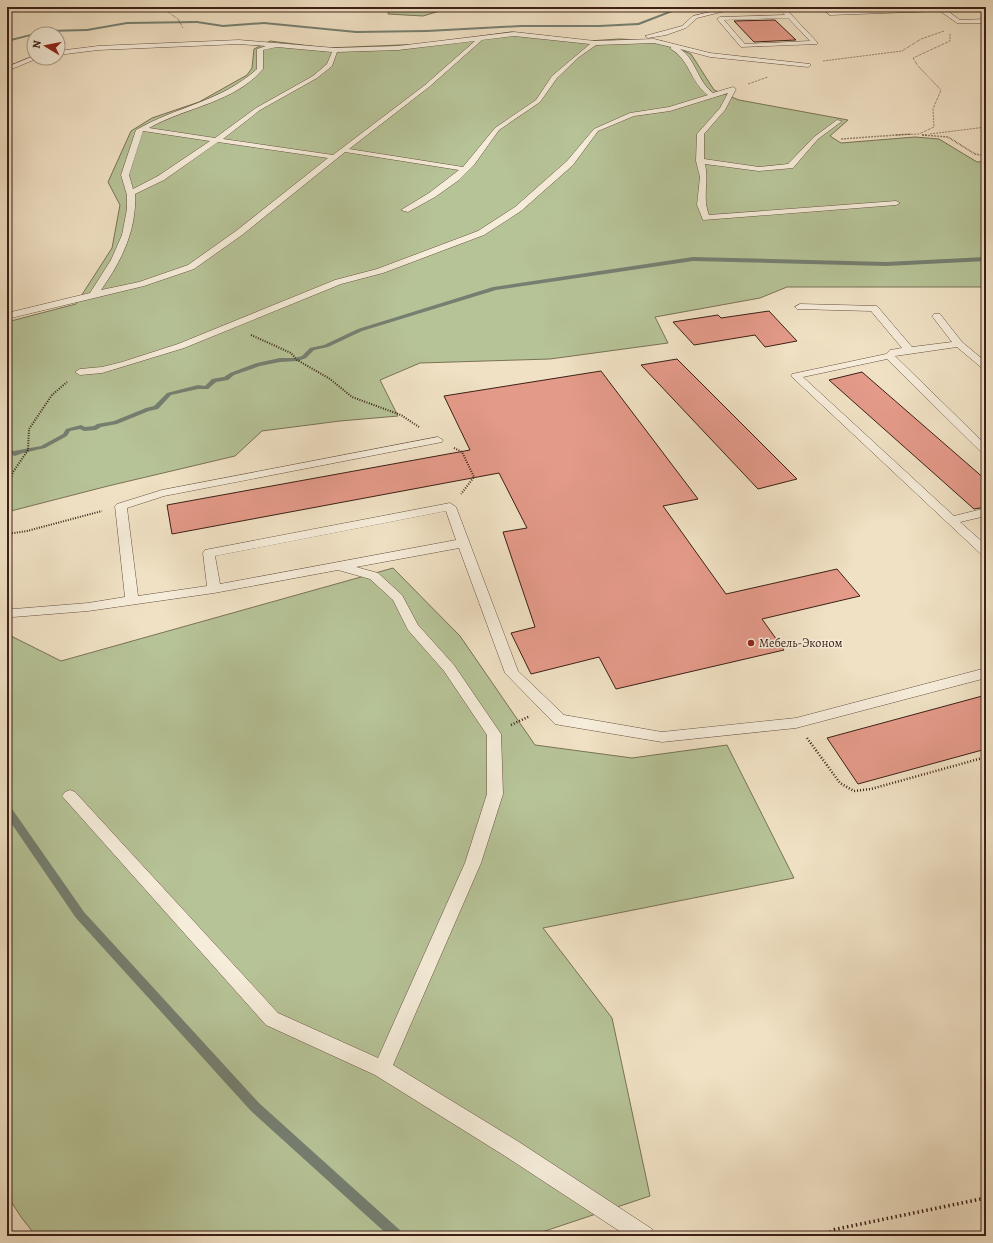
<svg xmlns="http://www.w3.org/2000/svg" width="993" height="1243" font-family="Alegreya,serif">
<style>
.green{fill:#b6c397;stroke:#797256}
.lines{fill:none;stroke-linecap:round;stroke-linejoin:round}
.stream{fill:#757f71;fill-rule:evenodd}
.building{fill:#e49a89;stroke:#3c2016}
.lane-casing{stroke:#695042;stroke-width:1}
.path-far4{stroke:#3c2016;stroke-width:1;stroke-dasharray:0.5 1;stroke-linecap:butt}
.path-far3{stroke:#3c2016;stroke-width:1.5;stroke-dasharray:0.5 1;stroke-linecap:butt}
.path-far2{stroke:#3c2016;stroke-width:2;stroke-dasharray:1 1.5;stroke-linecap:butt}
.path-far1{stroke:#3c2016;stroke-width:2.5;stroke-dasharray:1 2;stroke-linecap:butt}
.path{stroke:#3c2016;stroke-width:3.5;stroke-dasharray:1.5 3;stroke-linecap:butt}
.lane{fill:#f5ecd9;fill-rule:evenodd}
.poi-dot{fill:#8f2418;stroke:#f5ecd9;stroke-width:1.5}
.labels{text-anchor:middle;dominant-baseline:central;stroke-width:3;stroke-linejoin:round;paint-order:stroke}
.poi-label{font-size:12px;fill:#3c2016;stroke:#f5ecd9;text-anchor:start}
</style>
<rect width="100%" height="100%" fill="#f0e1c4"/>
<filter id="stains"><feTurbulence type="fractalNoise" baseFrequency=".005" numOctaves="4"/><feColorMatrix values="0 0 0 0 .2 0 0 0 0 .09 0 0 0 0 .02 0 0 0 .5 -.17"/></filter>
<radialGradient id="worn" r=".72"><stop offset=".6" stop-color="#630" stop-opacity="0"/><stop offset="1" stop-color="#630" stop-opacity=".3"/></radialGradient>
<path class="green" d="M385,7H453L423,16L388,14L389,9Z
M511,32L588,41L619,39L662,41L691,54L714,90L739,100L848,120L830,136L841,143L915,137L939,139L977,162L986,161V287H787L760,298L655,317L668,343L550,359L420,363L380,380L398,416L340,421L262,431L235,456L108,486L7,512V322L76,304L112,248L120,205L108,182L131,131L152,118L199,102L247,75L252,68L254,49L270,41L327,48L425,44Z
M393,568L460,636L535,745L632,758L727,745L794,878L543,928L612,1018L650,1196L530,1236H36L21,1217L7,1195V634L61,661Z"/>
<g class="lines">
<path class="stream" d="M680,7H685L639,25L599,27H521L427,32L356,33L264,24L223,27L197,23L127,24L87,31L47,32L34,34V35L7,42V40L47,30L87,29L127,22L197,21L223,25L264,22L356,31L427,30L521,25H599L638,23Z
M693,257L886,262L986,257V261L886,266L693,261L496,290L362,331L328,347L314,350L306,358L298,361L280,362L260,366L234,375L228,380L216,382L208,389H198L171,395L158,409L149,411L117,424L101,427L96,430L84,431L80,429L70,431L67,436L45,448L23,453L15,456L7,453V449L14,451L41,446L63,434L66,429L81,425L85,427L94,426L97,424L114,421L146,408L154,406L167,393L198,385L205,386L212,379L224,377L230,373L257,363L280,358H295L302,356L310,348L324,345L358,329L493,287Z
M7,805L10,806L84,912L259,1103L402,1232L404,1236H389L251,1111L76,918L7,817Z"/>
</g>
<path class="building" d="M775,20L796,40L754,42L734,21Z
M769,311L797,341L765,347L755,335L694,345L673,322L718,315L721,318Z
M677,359L797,479L758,489L641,365Z
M601,371L698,499L663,506L726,594L837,569L860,596L762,619L784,650L616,689L599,657L531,674L511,633L535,627L503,532L527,528L499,473L172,534L167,505L470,450L444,396Z
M862,372L986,480V507L974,509L829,380Z
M986,695V749L858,784L827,738Z"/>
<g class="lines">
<defs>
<path id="lane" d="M731,7H741L697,18L686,28L666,35L648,38L645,36L682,26L693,16Z
M778,7H784L817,42V44L741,47L717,19L720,17L785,15ZM788,18L810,41L745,44L724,20Z
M821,7H827L831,11L942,7L960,20L986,19V23H957L940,11L830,15Z
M977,7L986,9V13Z
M514,32L595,41L654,39L710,53L810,64V66L808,67L710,57L680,49C696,59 697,81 713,93L733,87L736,89L725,110L704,134V159L759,167L788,164L814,137L837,120L842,121L818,139L793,168L759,171L705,164C709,183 702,198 709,215L896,201L900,203L896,205L703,220L697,205L700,177L696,161L697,134L720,108L728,93L670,111L634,116L598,131L573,165L521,211L484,235L383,273L341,284L184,348L102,373L80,375L75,372L80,369L102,367L122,362L178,344L335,280L377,269L478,231L515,207L567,161L594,129L630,113L669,107L708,95C690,82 690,60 671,49V47L654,43L596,45L579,57L557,78L540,102L499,130L474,165L459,180L435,197L408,212L401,210L429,193L459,170L345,152L242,235L194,269L144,286L7,319V313L90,293L111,260L122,235L127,209V195L121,175L136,130C177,106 220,102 257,69V49L266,46L239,44L98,50L58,55V51L98,46L239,40L335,48L398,46ZM514,36L590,44L552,76L536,100L495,128L463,167L349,149L429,87L482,40ZM475,41L425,85L333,155L223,139L260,110L317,78L332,66L337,52L398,50ZM277,47L332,52L327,64L313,76L256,108L215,138L149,128C186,107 234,103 263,69V50ZM143,131L210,141L158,176L133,189L129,175ZM218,142L328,158L236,231L188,265L139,282L101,290C121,262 137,230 135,194L164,180Z
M34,56V58H37L36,59L7,71V67Z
M800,304L877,306L912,347L952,342L932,316L934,314H940L962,342L986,362V370L983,369L957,347L895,356L986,445V454L982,453L887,359L803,377L954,516L986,508V516L960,522L986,545V556L982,555L791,376L792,374L886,354L890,350L902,348L871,311L797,309L795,307Z
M438,437L443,440L442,442L164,496L127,508L138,596L207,586L203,553L205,550L450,503L456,507L518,671L564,715L662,732L796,718L986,668V678L796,728L662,742L560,725L555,724L505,673L459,548L356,567L378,573L402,595L418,625L454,665L501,734L503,794L481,863L393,1065L519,1142L652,1229L655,1236H627L505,1156L375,1075L266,1025L62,796L65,792L70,790L75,792L278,1013L378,1058L465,863L487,794V735L444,671L408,630L393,600L370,579L338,570L214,593L88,611L13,617L7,616V607L14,609L88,603L125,597L115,506L117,504L162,490ZM446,511L456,540L220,584L215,556Z"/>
</defs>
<use href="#lane" class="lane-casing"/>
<path class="path-far4" d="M161,7L178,19L183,28
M823,61L902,51L921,39L944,31
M748,84L768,77
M930,134L986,127
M896,135L919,134L934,127L933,109L941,90L918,66L913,58L950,41V33
M922,135H928"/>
<path class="path-far3" d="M922,135L948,137L975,154L986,156
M841,139L911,134"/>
<path class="path-far2" d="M251,335L291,353L297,360L330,379L352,397L401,415L419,427
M454,448L462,452L474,477L461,494
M7,488L13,472L28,450L29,429L52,395L67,382
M7,534L27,531L102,511"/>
<path class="path-far1" d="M511,725L530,716
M807,738L840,783L854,791L871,789L986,757"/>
<path class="path" d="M828,1236L832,1230L981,1199L986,1192"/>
<use href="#lane" class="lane"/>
</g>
<circle class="poi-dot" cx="751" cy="643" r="4"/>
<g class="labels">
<g class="poi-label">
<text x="759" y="643">Мебель-Эконом</text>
</g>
</g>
<rect width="993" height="1243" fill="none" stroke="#f0e1c4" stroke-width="24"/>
<rect x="8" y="8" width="977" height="1227" fill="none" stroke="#3c2016" stroke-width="2"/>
<rect x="12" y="12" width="969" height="1219" fill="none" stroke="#3c2016"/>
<g transform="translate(46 46) rotate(280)"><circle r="19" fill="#f5ecd9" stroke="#ab9a8b"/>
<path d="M0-3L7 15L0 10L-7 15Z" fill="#8f2418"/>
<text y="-6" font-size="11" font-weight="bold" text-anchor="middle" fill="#3c2016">N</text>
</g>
<rect width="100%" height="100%" filter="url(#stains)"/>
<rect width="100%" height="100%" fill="url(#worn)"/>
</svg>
